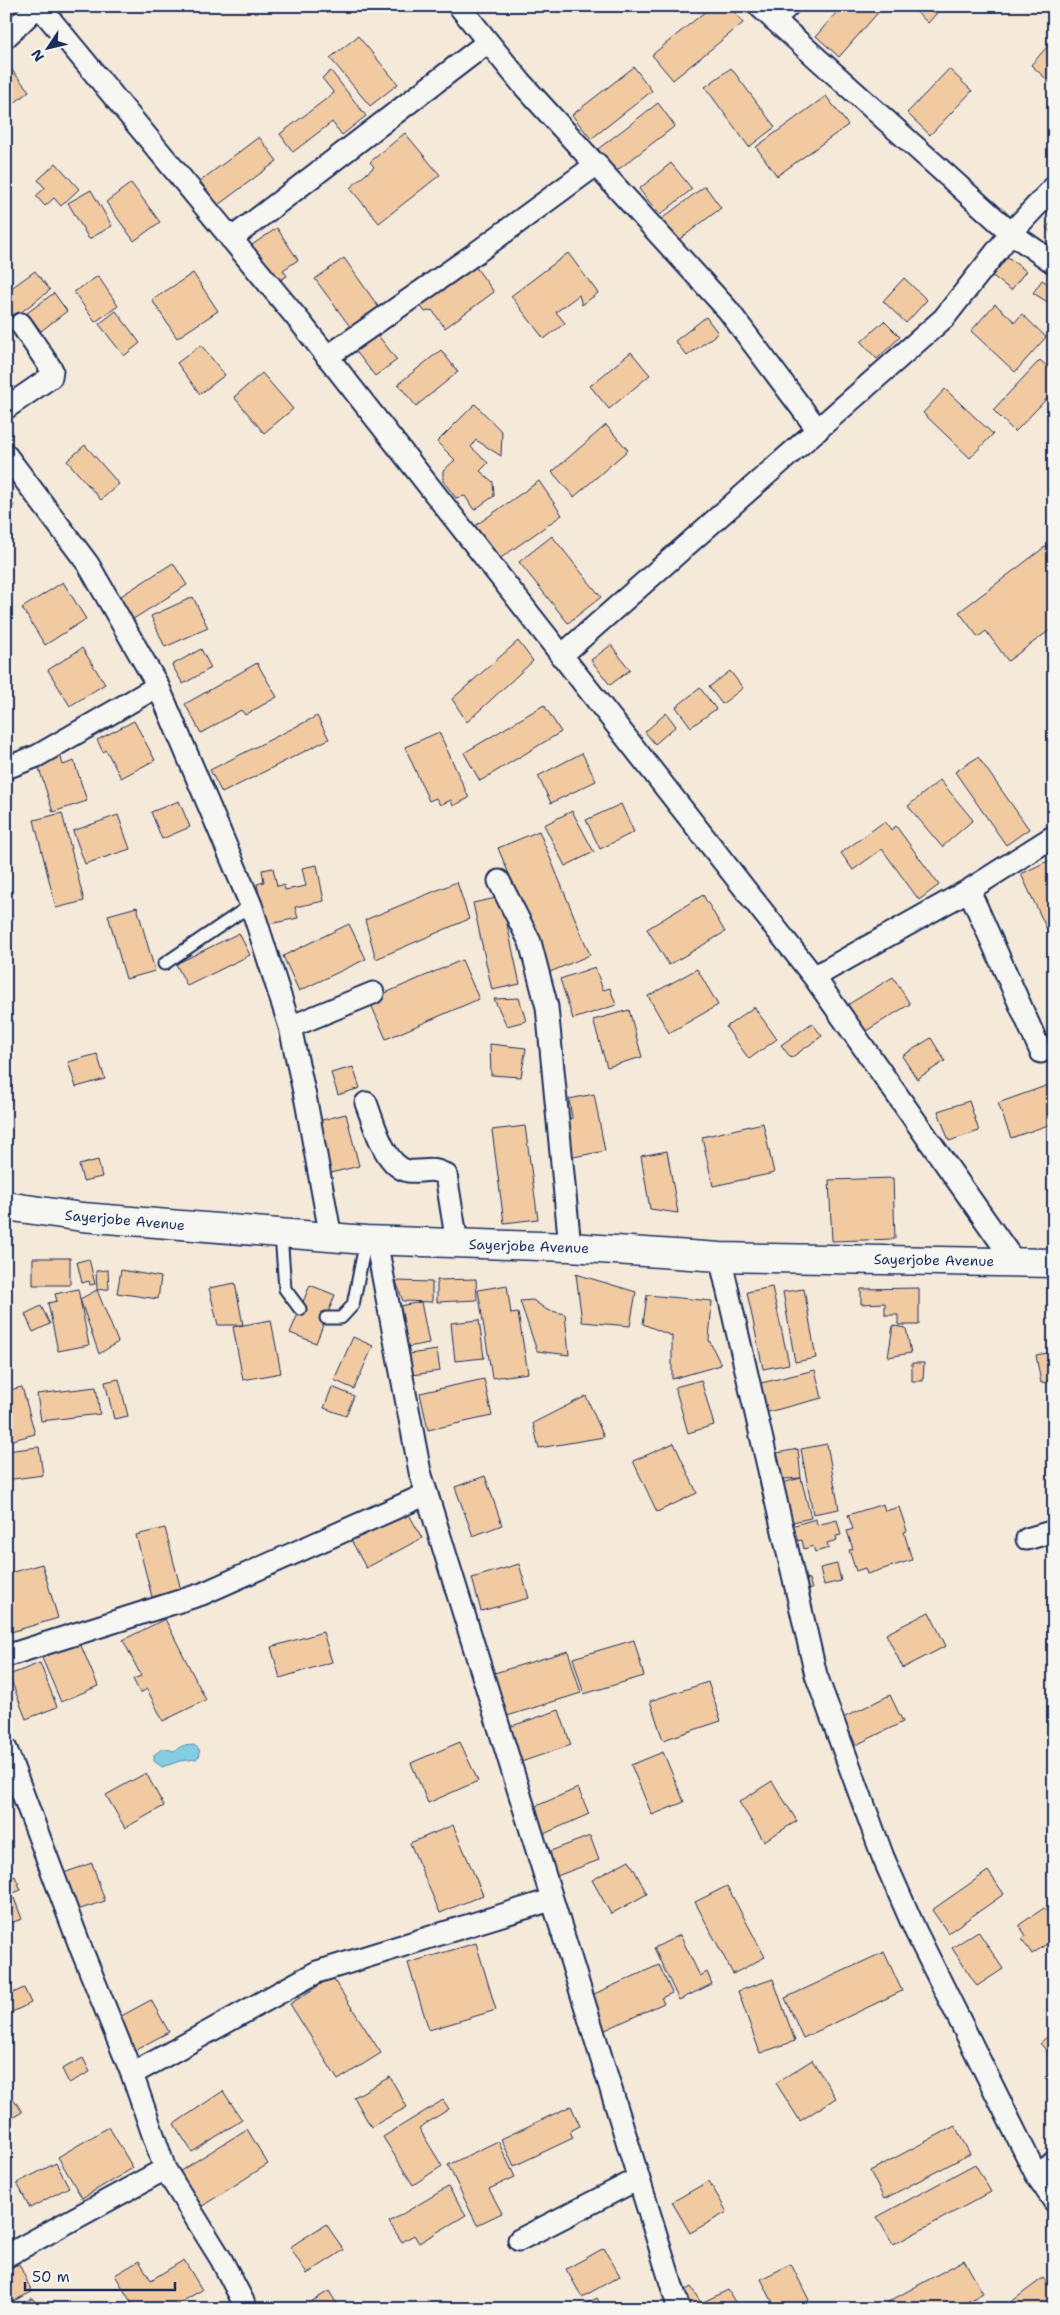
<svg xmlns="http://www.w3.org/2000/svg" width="1060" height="2315" font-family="'Shantell Sans',sans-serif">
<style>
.water{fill:#83cee3;stroke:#598eae}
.building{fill:#f2caa2;stroke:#1b2f5e}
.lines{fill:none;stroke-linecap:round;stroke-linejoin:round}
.lane-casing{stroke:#1b2f5e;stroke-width:15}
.street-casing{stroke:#1b2f5e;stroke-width:25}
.primary-casing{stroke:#1b2f5e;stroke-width:31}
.lane{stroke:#f6f6f2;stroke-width:11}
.street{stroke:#f6f6f2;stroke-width:21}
.primary{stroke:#f6f6f2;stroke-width:28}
.labels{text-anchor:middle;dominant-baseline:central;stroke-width:4.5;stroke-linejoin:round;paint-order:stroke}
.street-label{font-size:14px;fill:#1b2f5e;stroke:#f6f6f2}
</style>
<rect width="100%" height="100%" fill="#f5e9da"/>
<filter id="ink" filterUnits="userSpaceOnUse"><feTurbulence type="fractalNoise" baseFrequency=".02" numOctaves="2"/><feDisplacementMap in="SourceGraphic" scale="10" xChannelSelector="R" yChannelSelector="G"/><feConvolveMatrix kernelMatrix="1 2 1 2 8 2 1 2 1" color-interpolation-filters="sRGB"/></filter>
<g filter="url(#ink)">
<path class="water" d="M194,1745L199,1749L200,1755L196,1759L180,1761L162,1767L154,1761V1755L163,1748L174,1751L182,1746Z"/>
<path class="building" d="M712,6H730L743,23L673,80L652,55Z
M842,6H880L882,8L839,57L816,36Z
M910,6H943L928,23Z
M358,36L398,84L370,106L330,58Z
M1053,40L1054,41V86L1031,65Z
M6,63L29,91L6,110Z
M634,67L652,91L591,139L572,115Z
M731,68L775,127L749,147L705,87Z
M949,69L972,91L930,135L907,113Z
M331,71L366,116L342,135L332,122L293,152L280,134L334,93L322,78Z
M826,96L848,125L777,176L756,147Z
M658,103L675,126L615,172L598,149Z
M405,133L440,175L379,223L350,188L374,167L370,162Z
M259,137L277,161L218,205L200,181Z
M56,163L79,189L61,206L54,198L45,206L36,196L45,188L38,180Z
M671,163L692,189L660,215L639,189Z
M131,183L160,222L134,241L106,202Z
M705,186L721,208L676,242L660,220Z
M91,190L112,226L89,239L68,203Z
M1054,220V235L1046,228Z
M277,228L298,260L283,270L287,276L274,284L249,247Z
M568,253L598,293L582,305L579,295L556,312L565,323L544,339L511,296Z
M1005,255L1026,271L1011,290L990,274Z
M344,258L382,312L354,332L315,279Z
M472,262L494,292L445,328L432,310L425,312L418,302Z
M35,271L50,290L11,320L6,314V292Z
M193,273L218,311L177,338L152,300Z
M98,276L118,306L95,322L74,292Z
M904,278L927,300L906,323L883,301Z
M1042,280L1054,288V306L1033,293Z
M54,293L67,311L41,331L27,313Z
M995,304L1015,322L1022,314L1046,337L1015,372L971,331Z
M116,311L140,343L124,356L99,324Z
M706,317L718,333L687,356L675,341Z
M884,321L900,337L877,359L861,342Z
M377,334L397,360L375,376L355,350Z
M201,345L225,375L200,394L177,363Z
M441,350L458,372L416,406L398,384Z
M631,352L650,375L609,409L590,386Z
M1040,360L1054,373V391L1015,432L993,410Z
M262,373L293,409L264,433L234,397Z
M945,389L993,434L970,458L923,413Z
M475,404L502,432L501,456L476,440L471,447L488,463L480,471L493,482L494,496L474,510L465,496L456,498L443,481V471L455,460L437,442Z
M606,425L628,450L574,497L552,472Z
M85,445L119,484L101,500L67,461Z
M539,481L562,515L495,562L472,528Z
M6,494L14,506L6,512Z
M552,536L601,597L568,623L519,562Z
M1054,540V627L1008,661L986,631L978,637L959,612Z
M173,563L187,585L127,623L113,601Z
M63,582L86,619L45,645L22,608Z
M193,597L208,628L165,647L151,616Z
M518,641L533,661L467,722L452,699Z
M611,645L630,670L610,685L591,660Z
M82,648L105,684L70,706L48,670Z
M201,649L211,668L183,684L172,665Z
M257,663L277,697L245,715L241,710L201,733L185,704Z
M730,671L743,688L722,704L709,687Z
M700,688L716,709L691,727L676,707Z
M544,705L561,732L480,781L464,753Z
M666,713L676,726L655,744L645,732Z
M317,716L329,739L222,793L210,770Z
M134,721L155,760L121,778L106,750L103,752L97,740Z
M439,732L469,798L453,806L451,800L440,805L436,798L429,801L405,747Z
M582,753L596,781L551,803L538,776Z
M60,754L63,765L74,761L87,801L53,812L37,762Z
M978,757L1029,829L1006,845L955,772Z
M940,780L973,820L942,847L908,806Z
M179,801L190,827L162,839L151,812Z
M621,804L634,832L600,849L586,820Z
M572,811L594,852L565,866L544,825Z
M62,813L84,901L56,908L34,820Z
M118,815L130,849L85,864L73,831Z
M885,821L891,830L896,826L939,885L919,900L882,849L853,870L841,853Z
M539,831L590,955L550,972L498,848Z
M1054,858V939L1052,940L1021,874Z
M317,865L324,901L295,907L298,918L265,925L257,884L264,882L262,870L273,868L277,886L284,885L285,890L306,886L302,868Z
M457,882L469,919L376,959L365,920Z
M703,895L725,932L669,965L647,929Z
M501,897L520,984L492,990L473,903Z
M137,907L155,971L126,979L108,915Z
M349,924L366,959L299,991L283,956Z
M239,933L250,955L187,986L176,964Z
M462,960L479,999L386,1039L369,1000Z
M595,967L603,990L610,988L616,1005L573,1019L560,979Z
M697,969L718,1005L669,1033L648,996Z
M893,977L910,1004L861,1034L844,1007Z
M519,998L526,1021L507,1026L494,999Z
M754,1007L777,1039L749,1059L726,1027Z
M629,1010L642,1057L607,1067L593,1020Z
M812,1023L822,1036L791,1058L781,1045Z
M931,1038L945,1061L917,1079L902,1056Z
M490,1044L526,1048L521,1077L491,1075Z
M97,1054L105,1079L76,1087L68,1062Z
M353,1067L360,1088L338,1095L331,1073Z
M1054,1083V1123L1011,1138L998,1103Z
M594,1094L605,1151L568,1158L561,1120L572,1118L569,1099Z
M969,1101L979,1131L949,1141L938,1111Z
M346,1114L359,1166L327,1174L314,1122Z
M763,1123L774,1173L713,1186L702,1137Z
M525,1126L538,1219L504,1223L492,1130Z
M667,1151L678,1213L650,1209L641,1156Z
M98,1160L102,1177L83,1181L79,1165Z
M893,1178L895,1239L832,1241L829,1180Z
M33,1258H70V1285H33Z
M89,1259L95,1284L90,1285L89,1281L82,1283L77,1262Z
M108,1270L109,1289L97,1290L96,1271Z
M121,1270L161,1277L158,1299L117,1293Z
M576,1274L636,1292L630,1326L582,1322Z
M476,1279L477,1300L437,1302V1280Z
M396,1281L432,1282V1302L403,1301Z
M235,1283L243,1325H218L209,1288Z
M310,1285L335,1295L316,1343L290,1333Z
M507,1285L511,1314L518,1313L528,1373L492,1378L478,1290Z
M772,1287L789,1364L763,1369L747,1292Z
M919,1288V1325H898V1315H885V1303L861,1304V1289Z
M78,1289L89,1345L58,1351L48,1303L57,1301L55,1294Z
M804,1289L816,1358L795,1362L783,1292Z
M97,1290L118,1342L99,1354L80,1299Z
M647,1295L712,1301L709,1340L721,1365L672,1379V1336L643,1324Z
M533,1300L547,1310L565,1314L569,1355L537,1351L520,1301Z
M421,1302L429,1343L408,1347L400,1306Z
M41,1306L50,1324L33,1332L25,1314Z
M271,1320L281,1373L243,1380L233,1327Z
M479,1320L484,1358L455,1361L451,1323Z
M893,1326L906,1328L911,1353L888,1357Z
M353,1337L373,1346L354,1389L334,1380Z
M437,1350L440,1371L412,1375L409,1354Z
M1054,1352V1381L1041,1383L1036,1355Z
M912,1363H924L923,1381H912Z
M815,1370L822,1398L764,1413L757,1384Z
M119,1379L128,1416L114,1419L105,1382Z
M484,1379L492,1416L428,1430L420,1393Z
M701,1380L714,1425L688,1433L675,1387Z
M22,1387L35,1434L9,1441L6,1432V1391Z
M96,1387L100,1414L41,1421L37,1394Z
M332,1387L354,1396L346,1416L324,1408Z
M586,1396L604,1437L539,1448L533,1423Z
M674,1443L697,1493L657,1512L633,1461Z
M827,1444L839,1509L813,1514L801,1449Z
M39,1447L43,1475L6,1480V1451Z
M798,1449L801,1478L783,1479L777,1453Z
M485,1476L502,1525L473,1536L455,1487Z
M801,1478L811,1518L788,1523L778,1484Z
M883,1504L885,1511L899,1507L907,1531L904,1532L912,1560L867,1574L865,1568L856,1571L849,1550L853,1549L847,1531L853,1529L848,1515Z
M406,1509L422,1538L366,1568L350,1538Z
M816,1519L817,1525L837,1520L841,1535L836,1536L837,1540L827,1543L829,1548L815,1552L813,1546L804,1549L802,1540L796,1541L791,1526Z
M165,1528L181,1590L152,1597L136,1535Z
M42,1564L58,1618L11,1632L6,1616V1574Z
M519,1564L529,1598L481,1611L472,1578Z
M837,1564L841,1581L824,1585L820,1568Z
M799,1577L809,1579L812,1589L803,1591Z
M929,1612L946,1646L903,1668L886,1634Z
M165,1619L206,1700L163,1721L147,1689L140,1693L133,1679L141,1676L123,1640Z
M323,1632L332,1662L280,1678L271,1647Z
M634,1640L644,1676L584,1694L573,1658Z
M79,1641L98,1686L61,1702L42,1658Z
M568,1651L581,1693L504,1717L491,1674Z
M40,1663L57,1707L26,1719L9,1675Z
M708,1682L721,1721L663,1740L650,1701Z
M890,1695L903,1722L856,1745L843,1718Z
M559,1710L571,1745L518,1763L506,1728Z
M460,1742L478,1781L428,1803L411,1763Z
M663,1752L684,1802L652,1815L631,1765Z
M146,1773L164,1806L125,1828L106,1795Z
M772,1781L797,1821L764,1841L739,1802Z
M578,1788L589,1814L539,1836L527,1810Z
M453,1825L483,1895L440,1913L410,1843Z
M590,1836L599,1860L557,1876L548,1852Z
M629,1860L647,1894L611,1914L592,1880Z
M92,1863L105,1901L68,1913L55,1876Z
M988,1871L1004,1894L948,1933L932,1910Z
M15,1876L21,1890L6,1896V1880Z
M727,1886L765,1957L733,1974L695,1902Z
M14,1898L22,1919L10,1923L6,1913V1901Z
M1044,1908L1054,1922V1939L1032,1954L1022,1939L1026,1936L1019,1925Z
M978,1931L1003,1969L977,1986L952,1948Z
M680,1935L700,1976L707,1972L712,1984L679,2000L654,1948Z
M476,1943L496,2010L429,2030L408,1963Z
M884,1952L902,1991L803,2038L785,1998Z
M659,1965L672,1993L661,1998L664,2003L601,2032L585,1998Z
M332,1977L381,2053L338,2080L290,2004Z
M773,1979L795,2041L760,2053L738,1991Z
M24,1988L31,2003L6,2015V1996Z
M151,2000L169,2032L131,2052L114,2020Z
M1054,2031V2060L1040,2043Z
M83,2058L90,2072L69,2083L62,2069Z
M812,2060L836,2098L800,2121L776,2083Z
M390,2077L407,2107L371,2127L354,2097Z
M223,2091L242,2120L192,2152L174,2124Z
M13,2098L22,2112L6,2122V2103Z
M443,2100L449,2109L419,2128L442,2166L413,2185L383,2137Z
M571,2106L580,2126L570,2131L573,2138L514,2166L501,2139Z
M955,2126L970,2154L884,2199L870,2171Z
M109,2127L133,2168L82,2198L58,2157Z
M247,2129L268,2164L196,2210L174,2175Z
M498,2141L515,2177L489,2189L502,2213L477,2225L448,2165Z
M56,2163L69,2187L30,2208L17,2183Z
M975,2164L991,2192L893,2245L877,2217Z
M709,2181L727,2212L690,2233L672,2202Z
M448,2187L466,2215L419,2243L414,2235L402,2242L389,2222Z
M326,2224L344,2250L307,2274L290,2247Z
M604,2248L620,2276L582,2297L566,2269Z
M184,2260L202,2290L169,2309H135L115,2275L139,2261L151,2280Z
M964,2260L983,2293L955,2309H892L888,2302Z
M19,2264L32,2292L9,2303L6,2298V2270Z
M791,2264L809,2300L792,2309H776L761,2279Z
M1043,2278L1054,2293V2309H1016L1011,2302Z
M691,2287L701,2303L692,2309H667L664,2304Z
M728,2290L739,2309H695L701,2303Z
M329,2291L340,2309H299Z
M33,2298L39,2309H13Z
M597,2298L603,2309H576Z"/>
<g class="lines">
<defs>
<path id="lane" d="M164,964L251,905
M281,1234L285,1289L300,1309
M326,1318H341L353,1305L366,1240"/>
<path id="street" d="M39,6L301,323L814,977L1014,1261
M459,6L523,85L728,310L818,430
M759,6L1011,233L1054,263
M774,20L788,6
M6,37L38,6
M231,239L488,42
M327,357L476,253L597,164
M6,408L51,377L52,370L21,324
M6,455L88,564L158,686L251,905L290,1027L306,1101L331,1238
M561,656L944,318L1011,233L1054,187
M6,768L37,756L158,686
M499,881L530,942L547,1007L570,1247
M969,890L1041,1052
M814,977L969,890L1054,836
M290,1027L373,993
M366,1103C374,1123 384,1166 408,1171C424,1173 431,1166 446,1175L457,1243
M376,1240L420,1472L679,2309
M720,1257L816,1675L883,1857L916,1932L1037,2176L1054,2201
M1027,1539L1054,1531
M6,1656L202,1594L427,1494
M6,1749L82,1951L132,2074L165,2169L221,2259L247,2309
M132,2074L317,1972L551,1900
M1037,2176L1054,2162
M519,2240L638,2179
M6,2256L165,2169"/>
<path id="primary" d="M6,1206L82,1217L366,1240L570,1247L720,1257L1054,1263"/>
</defs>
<use href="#lane" class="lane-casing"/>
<use href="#street" class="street-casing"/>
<use href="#primary" class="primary-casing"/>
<use href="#lane" class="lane"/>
<use href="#street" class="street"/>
<use href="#primary" class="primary"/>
</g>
</g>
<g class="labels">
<g class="street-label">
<text transform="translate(125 1220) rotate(5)">Sayerjobe Avenue</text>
<text transform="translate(529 1246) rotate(2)">Sayerjobe Avenue</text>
<text transform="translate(934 1260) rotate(1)">Sayerjobe Avenue</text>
</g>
</g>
<rect width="1060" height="2315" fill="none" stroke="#f6f6f2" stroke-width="25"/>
<rect x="12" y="12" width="1035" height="2290" fill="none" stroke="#1b2f5e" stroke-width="2" filter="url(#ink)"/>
<g transform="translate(48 48) rotate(235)" stroke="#f6f6f2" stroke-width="4" paint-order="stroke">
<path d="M0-4L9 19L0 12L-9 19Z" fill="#1b2f5e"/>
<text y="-8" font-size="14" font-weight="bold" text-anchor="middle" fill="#1b2f5e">N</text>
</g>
<path d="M25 2282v8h150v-8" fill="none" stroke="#1b2f5e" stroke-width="2.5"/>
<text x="32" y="2282" font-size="15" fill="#1b2f5e" stroke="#f6f6f2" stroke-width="4" paint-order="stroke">50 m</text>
</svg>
